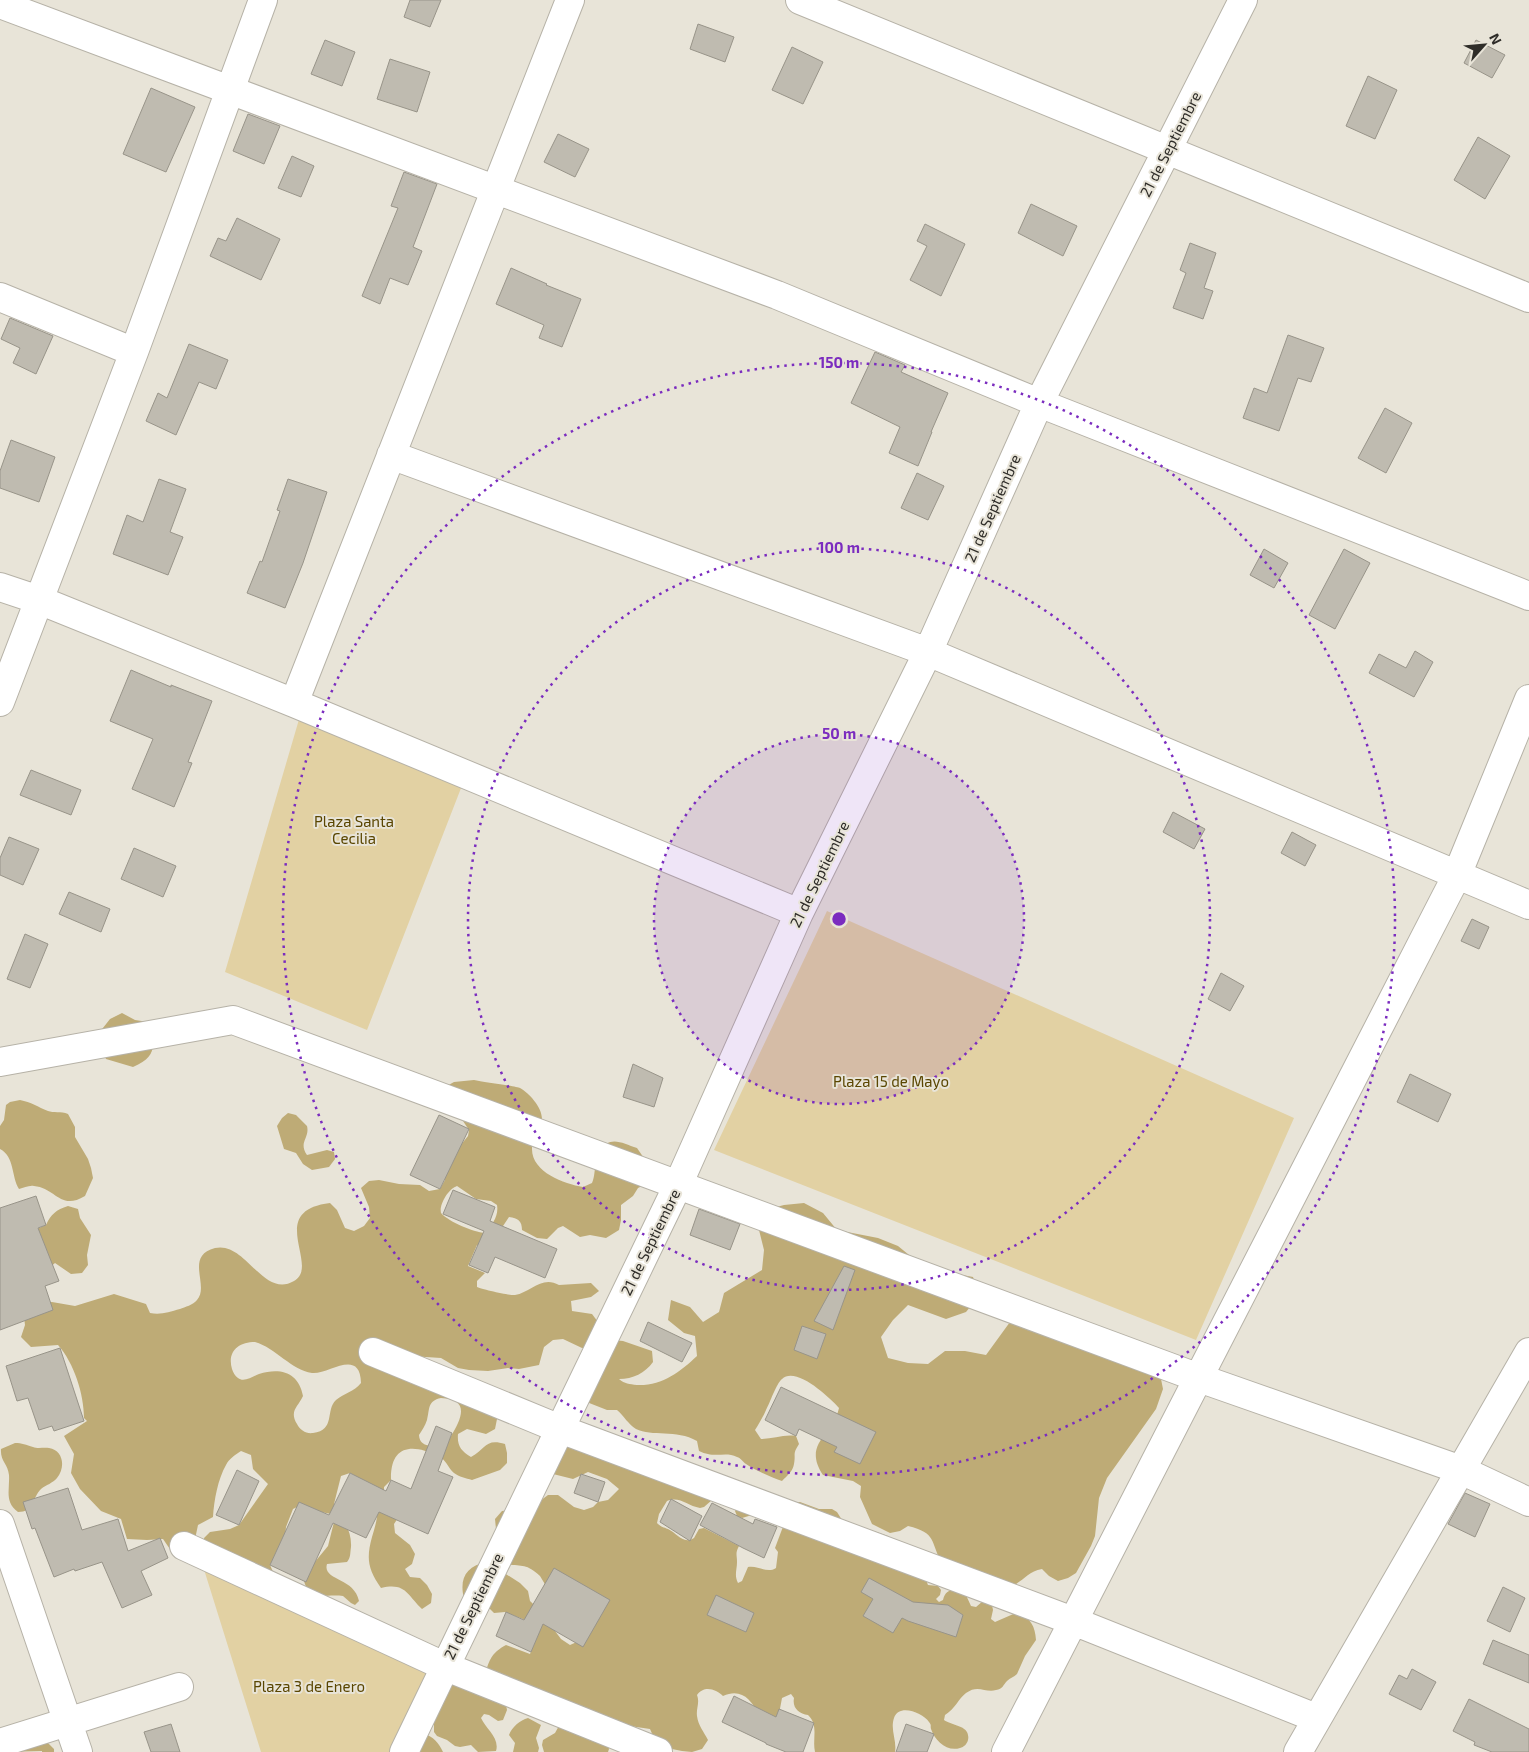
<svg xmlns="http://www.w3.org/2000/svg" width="1529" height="1752" font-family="'Exo 2',sans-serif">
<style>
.green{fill:#e2d1a3}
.forest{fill:#beab76;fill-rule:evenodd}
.building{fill:#bfbbb0;stroke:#989489}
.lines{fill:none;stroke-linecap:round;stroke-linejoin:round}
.minor-casing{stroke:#b6b2a7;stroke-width:30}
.minor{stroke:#fff;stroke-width:28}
.ring{fill:none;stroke:#7b2cbf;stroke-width:2.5;stroke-dasharray:2.5 5}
.labels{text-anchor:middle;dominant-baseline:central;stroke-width:4;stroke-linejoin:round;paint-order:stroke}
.street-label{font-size:15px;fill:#2f2d29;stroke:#e8e4d8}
.park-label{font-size:15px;fill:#5a4600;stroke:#e8e4d8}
.centre{fill:#7b2cbf;stroke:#e8e4d8;stroke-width:2.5}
.ring-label{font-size:15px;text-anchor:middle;font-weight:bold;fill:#7b2cbf;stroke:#e8e4d8;stroke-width:4;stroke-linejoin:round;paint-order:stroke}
</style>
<rect width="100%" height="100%" fill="#e8e4d8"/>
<path class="green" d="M300,716L463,783L367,1030L225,972Z
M827,911L1294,1118L1196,1340L714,1150Z
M202,1563L429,1671L393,1752H261Z"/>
<path class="forest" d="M122,1013L135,1020L148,1022C154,1044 159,1056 133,1067L106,1059L104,1055L99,1033L110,1019Z
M474,1080C482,1082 517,1086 520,1088C529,1093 542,1107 542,1119C541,1129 532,1138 532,1148C531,1172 564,1184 583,1187L592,1183C595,1176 594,1171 596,1164C596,1160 599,1156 600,1153C608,1134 622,1143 637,1148L648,1164L642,1186L638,1188L633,1196L621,1205V1220L619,1230L606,1238L590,1235L580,1237L563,1226L558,1228L547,1239L537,1238L522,1230C522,1221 518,1218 509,1217L503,1226L499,1227L483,1245H477L468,1266L485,1273L477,1281V1287C481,1289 511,1296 515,1295C531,1292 542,1275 559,1285L591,1283L599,1291L591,1297L571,1301L572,1311L592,1314L598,1322L592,1347L582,1348L563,1339L553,1340L544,1347L539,1365L519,1369L508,1368L488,1371L469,1370L458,1368L441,1358L411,1356L405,1375L410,1383L490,1412L497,1419L495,1429L486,1434L467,1429L458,1434C457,1446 461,1451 471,1457C486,1449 485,1438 505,1444L507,1453V1463L500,1470L472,1480C466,1478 459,1477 454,1473C448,1468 446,1459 438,1456C412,1443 390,1445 391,1480L384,1487V1495L400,1515L394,1524L395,1533L410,1545L415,1554L412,1564L405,1569L410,1577L420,1578L427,1585L432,1594L431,1603L422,1609C407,1595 406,1582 381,1588C368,1569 366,1559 372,1537C374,1530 376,1524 377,1517C377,1506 374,1497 372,1486L350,1473L341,1476L334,1504C342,1518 352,1530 351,1547C350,1553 351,1557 347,1562L327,1564C322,1581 354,1577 359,1601L355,1605L351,1603L343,1596C328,1594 309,1601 304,1581L314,1563L328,1546L335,1518L331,1514L297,1507L293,1509L286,1527L285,1538L270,1565L274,1574L205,1544L204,1538L210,1532L230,1529L239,1525L268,1484L253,1469L251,1455L241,1451C235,1455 229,1459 226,1465C218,1479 214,1500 213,1517L198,1525L194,1544L174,1555L163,1539L147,1540L127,1539L121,1519L101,1511L80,1489L71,1473L74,1454L64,1436L87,1421L84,1418C84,1394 74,1363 58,1345L31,1347L21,1337L25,1325L24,1317L34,1303L52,1302L75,1306L114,1294L146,1304L150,1313C161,1315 169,1312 180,1309C185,1307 193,1305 197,1300C210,1286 184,1256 215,1248C246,1241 263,1299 294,1281C321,1266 265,1211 330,1203L337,1210L345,1228L354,1231L364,1226L370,1218L369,1207L361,1188L369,1181L379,1180L399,1184L420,1185L429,1191L440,1189L445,1180V1170L455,1152L468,1136L469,1130L463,1121L444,1111L445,1087L454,1082ZM457,1186L476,1199L491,1201L497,1205C499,1216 492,1225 485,1233C473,1232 449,1222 441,1213C439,1205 448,1189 457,1186ZM255,1342C276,1348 291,1370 312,1373C328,1375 360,1347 361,1383C354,1392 344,1393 336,1400C325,1410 336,1430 313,1433C306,1434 300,1430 297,1424C289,1411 298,1407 303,1396C299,1373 281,1367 259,1374C253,1376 244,1383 238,1378C235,1376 233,1372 232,1369C227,1352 238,1342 255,1342ZM441,1398C470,1399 462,1418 451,1436C448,1440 449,1443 446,1447C434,1445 420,1449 419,1435C422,1430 425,1426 427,1420C430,1409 427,1401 441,1398Z
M20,1100C31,1102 38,1107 48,1111C53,1113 61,1111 68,1114L75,1127V1137L88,1159L91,1168L93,1178L85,1196C60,1211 56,1188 34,1186C29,1185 24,1188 19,1189C11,1176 15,1157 0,1149V1126L4,1120L6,1105L10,1102Z
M288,1113L296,1115L307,1126C310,1138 298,1142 307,1155L327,1150L334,1152L335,1159L329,1167L312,1170L303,1164L296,1153L284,1149L277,1126L282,1118Z
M804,1203L823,1213L837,1230L878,1238L898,1246L914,1259L952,1273L973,1277L979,1296L966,1312L946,1319L908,1305L893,1320L881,1337L888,1358L908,1363L928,1364L945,1351H965L986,1355L1010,1322L1159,1369L1163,1389L1156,1409L1107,1478L1099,1498L1095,1536L1091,1546L1076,1573L1068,1578L1058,1581L1049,1576L1042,1569C1026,1572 1023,1583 1007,1588L942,1564C930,1541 937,1533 908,1526L900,1531L890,1533L872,1524L860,1497L861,1486L853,1481L823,1475C802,1443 833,1436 839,1408C829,1397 796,1366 782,1379C776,1384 770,1403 766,1410C763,1417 759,1424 755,1430L761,1439C773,1439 784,1434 796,1436L799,1444C792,1455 796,1453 794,1464C793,1471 787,1476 782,1481C770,1477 757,1471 746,1464C743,1462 741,1458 737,1457C725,1451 715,1459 699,1451L697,1441C676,1429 652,1437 636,1429C628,1424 624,1416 617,1410H607L579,1399L613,1340L623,1341L652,1351L653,1362C645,1373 633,1379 619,1379C625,1384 629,1384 637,1385C662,1386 680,1372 697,1356L695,1336L684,1333L668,1320L671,1300L690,1307L703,1322L719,1312L724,1293L762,1270L764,1250L759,1230L765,1210L784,1205Z
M68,1206L78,1209L80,1218L91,1235L87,1255L88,1265L82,1273L71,1274L55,1263L48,1269L32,1231L46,1225C51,1214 56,1210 68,1206Z
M541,1430L712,1500L704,1507L700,1508C687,1506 680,1496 667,1501L659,1514L657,1523C661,1527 663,1527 668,1529C677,1533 683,1545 694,1538L699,1529L704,1528L739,1546C735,1553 737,1555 737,1562C737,1570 734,1575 738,1583L742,1581L748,1567C758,1565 767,1574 776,1568L778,1552L775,1548L784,1524L752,1515L742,1518L737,1516L735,1511L737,1506L800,1502L819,1509H832L837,1512L842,1520L888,1536L887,1541L926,1580L928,1585L938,1586L941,1590L940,1595L936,1599L939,1602L943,1600C945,1592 948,1591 955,1589L965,1593L971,1606L976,1607L983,1601L992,1605L993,1610L991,1619L995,1622L1018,1612C1031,1619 1035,1626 1036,1640L1025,1656L1017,1674C1014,1677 1010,1678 1007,1681C1003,1685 1003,1689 996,1690C985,1693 978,1684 966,1693C958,1699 956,1708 945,1715L944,1720C952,1726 971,1725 968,1740C967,1744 964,1747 960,1748C947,1752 935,1741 931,1729C930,1725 932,1726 929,1722C923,1713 899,1703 894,1718C890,1730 897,1740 895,1752H815C812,1739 819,1725 808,1715C799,1714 792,1708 794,1698L791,1694L782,1698L779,1714L776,1717L759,1715C751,1699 741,1688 723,1696C716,1689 704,1685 697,1695C700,1703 696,1708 697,1716C698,1725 704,1732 708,1740L702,1749L692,1752L682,1751L672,1749L654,1738L650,1729L630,1726L539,1693L537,1688L519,1698L486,1671C490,1658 493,1652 506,1645L530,1654L541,1626L505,1612L494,1613L490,1609L464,1599C459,1578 466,1566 487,1562L520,1583L528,1591L530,1601L552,1622L555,1631L561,1639L570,1645L579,1641L540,1576C525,1562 521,1567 502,1564L489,1549L496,1529L495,1519L502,1511L512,1510L540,1501L548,1495H558L574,1507L584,1510L593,1507L598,1502L608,1500L619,1489L607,1479L588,1472L573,1479L553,1474L537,1451Z
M15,1443C22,1443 26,1445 33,1447C38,1449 44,1447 49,1448C63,1450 66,1467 57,1478C53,1483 46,1485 41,1489C32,1498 34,1512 18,1512C4,1502 10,1489 9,1475C8,1464 0,1461 1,1449Z
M450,1684L460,1685L506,1705L507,1710L503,1720L498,1721L489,1715L484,1714L481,1718C486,1729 500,1738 496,1751L478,1752L471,1745L460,1747L455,1746L447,1740L437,1736L434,1732V1723L431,1719Z
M528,1718L541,1725L536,1738L539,1748L538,1752H513L515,1743L509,1735C512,1727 520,1720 528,1718Z
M560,1724L606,1738L609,1749L608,1752H544L542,1745L543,1740L555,1733Z
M424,1734C433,1736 439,1743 443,1752H391C390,1734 411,1735 424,1734Z
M47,1742L54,1749V1752H42V1751L3,1752Z"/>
<path class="building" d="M410,0H441L430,27L404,17Z
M698,24L734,37L725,62L690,49Z
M325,40L355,52L342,86L311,74Z
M1476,40L1505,55L1492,78L1464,63Z
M792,47L823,62L803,104L772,90Z
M390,59L430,72L417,112L377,99Z
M1368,76L1397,90L1375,139L1346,126Z
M151,88L195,107L166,172L123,154Z
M248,114L280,126L264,164L233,151Z
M558,134L589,149L575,177L544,162Z
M1478,137L1510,156L1485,199L1454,180Z
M292,156L314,166L301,197L278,188Z
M404,172L437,184L413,247L422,251L408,285L390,278L380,304L362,296L398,208L391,206Z
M1031,204L1077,226L1063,256L1018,233Z
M237,218L280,239L261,280L210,256L218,238L226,241Z
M925,224L965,244L941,296L910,280L927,246L917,241Z
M1190,243L1216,253L1204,288L1213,291L1203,319L1173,308L1186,273L1180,270Z
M511,268L547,284L546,285L581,299L562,347L539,338L544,325L496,304Z
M10,318L53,336L36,374L13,363L20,348L1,339Z
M1288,335L1324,348L1311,382L1298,378L1279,431L1243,418L1254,388L1267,393Z
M189,344L228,360L216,389L199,382L176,435L146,421L158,393L167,398Z
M875,352L905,365L901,372L948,393L931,432H932L918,466L889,453L900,427L851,403Z
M1385,408L1412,423L1386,473L1358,458Z
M11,440L55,457L39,502L0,488V471Z
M917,473L944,486L928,520L901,508Z
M159,479L186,489L170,532L183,537L168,575L113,554L127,515L143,522Z
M288,479L327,492L303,563L285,608L247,593L260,561L262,562L280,511L277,510Z
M1264,549L1288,563L1274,588L1250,575Z
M1344,549L1370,563L1335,629L1309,615Z
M1415,651L1433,662L1414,697L1369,673L1379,654L1406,668Z
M131,670L171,687V685L212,701L188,762L192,763L174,807L132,789L153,739L110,721Z
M31,770L81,790L71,815L20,795Z
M1173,812L1205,829L1194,849L1163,832Z
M1292,832L1316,845L1305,866L1281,853Z
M9,837L39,849L23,885L0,875V858Z
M134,848L176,866L163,897L121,879Z
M69,892L110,909L101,932L59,914Z
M1472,919L1489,927L1479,949L1461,941Z
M25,934L48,944L30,988L7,979Z
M1221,973L1244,986L1230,1011L1208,999Z
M633,1064L663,1078L654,1107L623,1097Z
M1410,1074L1451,1094L1438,1122L1397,1102Z
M439,1115L469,1129L440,1189L410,1175Z
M453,1190L495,1207L490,1221L557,1249L545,1278L495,1257L488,1273L469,1265L484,1231L443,1214Z
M36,1196L46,1225L38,1228L59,1281L45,1286L53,1310L0,1330V1208Z
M699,1209L740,1224L730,1250L690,1235Z
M844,1266L855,1270L833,1330L814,1321Z
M648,1322L692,1343L682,1362L640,1341Z
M802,1326L826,1334L817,1359L794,1350Z
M60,1348L84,1421L54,1431L52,1426L39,1430L28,1398L17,1401L6,1366Z
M781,1387L876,1432L860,1464L834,1452L837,1447L799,1429L796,1436L765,1420Z
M436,1426L452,1433L438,1471L453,1477L428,1534L379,1512L366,1538L333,1523L306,1582L270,1565L299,1502L329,1515L350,1473L386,1491L391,1480L411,1489Z
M237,1470L259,1481L239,1525L216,1515Z
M581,1474L605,1482L598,1502L574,1493Z
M68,1488L82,1530L118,1519L128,1551L160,1538L168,1558L141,1571L152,1595L122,1608L102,1562L75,1571L74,1569L54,1577L35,1528L32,1529L23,1502Z
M1465,1493L1490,1504L1475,1537L1448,1524Z
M671,1499L702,1516L690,1541L660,1522Z
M712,1503L753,1524L755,1519L777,1527L764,1558L743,1548L700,1525Z
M554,1568L610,1600L583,1647L543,1624L531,1652L496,1636L506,1612L524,1620Z
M869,1578L913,1602L948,1605L963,1615L956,1637L908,1621L902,1618L893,1633L863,1616L873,1599L861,1592Z
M1503,1587L1525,1598L1510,1632L1487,1621Z
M716,1595L754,1613L746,1632L707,1615Z
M1493,1640L1529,1655V1683L1483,1664Z
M1412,1669L1436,1682L1421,1710L1389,1694L1399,1675L1407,1679Z
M734,1696L776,1717L779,1709L814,1723L803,1752H786L766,1744V1743L722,1722Z
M1469,1699L1529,1729V1752H1492L1474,1745L1475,1742L1453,1731Z
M171,1724L180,1752H151L144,1732Z
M906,1724L934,1734L927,1752H896Z"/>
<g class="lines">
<defs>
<path id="minor" d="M800,0L1529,298
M0,4L777,295L1039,403L1529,596
M0,297L134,352
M391,455L928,652L1529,905
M0,587L39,600L294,703L799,913
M0,702L134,352L263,0
M294,703L570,0
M0,1062L233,1020L1199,1378L1461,1470L1529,1502
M373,1352L560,1429L1073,1621L1316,1718
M0,1524L78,1752
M184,1546L444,1666L658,1752
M0,1743L179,1687
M404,1752L678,1185L799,913L928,652L1039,403L1243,0
M1006,1752L1457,875L1529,699
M1298,1752L1529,1352"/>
</defs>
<use href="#minor" class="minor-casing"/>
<use href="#minor" class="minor"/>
</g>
<circle cx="839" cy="919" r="185" fill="#7b2cbf" fill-opacity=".12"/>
<g class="ring">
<circle cx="839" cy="919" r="185"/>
<circle cx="839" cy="919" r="371"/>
<circle cx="839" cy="919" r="556"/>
</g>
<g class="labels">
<g class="street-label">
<text transform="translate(1170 144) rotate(-63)">21 de Septiembre</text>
<text transform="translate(992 508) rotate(-66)">21 de Septiembre</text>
<text transform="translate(819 874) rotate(-64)">21 de Septiembre</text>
<text transform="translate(650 1242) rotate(-64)">21 de Septiembre</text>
<text transform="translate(473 1606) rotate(-64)">21 de Septiembre</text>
</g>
<g class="park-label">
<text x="354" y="821">Plaza Santa<tspan x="354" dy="17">Cecilia</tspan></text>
<text x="891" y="1081">Plaza 15 de Mayo</text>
<text x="309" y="1686">Plaza 3 de Enero</text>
</g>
</g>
<circle cx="839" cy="919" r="8" class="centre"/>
<g class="ring-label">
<text x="839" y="368">150 m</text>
<text x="839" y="553">100 m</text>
<text x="839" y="739">50 m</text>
</g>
<g transform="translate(1484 45) rotate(63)" stroke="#e8e4d8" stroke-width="4" paint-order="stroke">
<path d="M0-4L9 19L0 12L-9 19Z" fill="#2f2d29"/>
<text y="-8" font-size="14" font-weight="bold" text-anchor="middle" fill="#2f2d29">N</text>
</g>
</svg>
